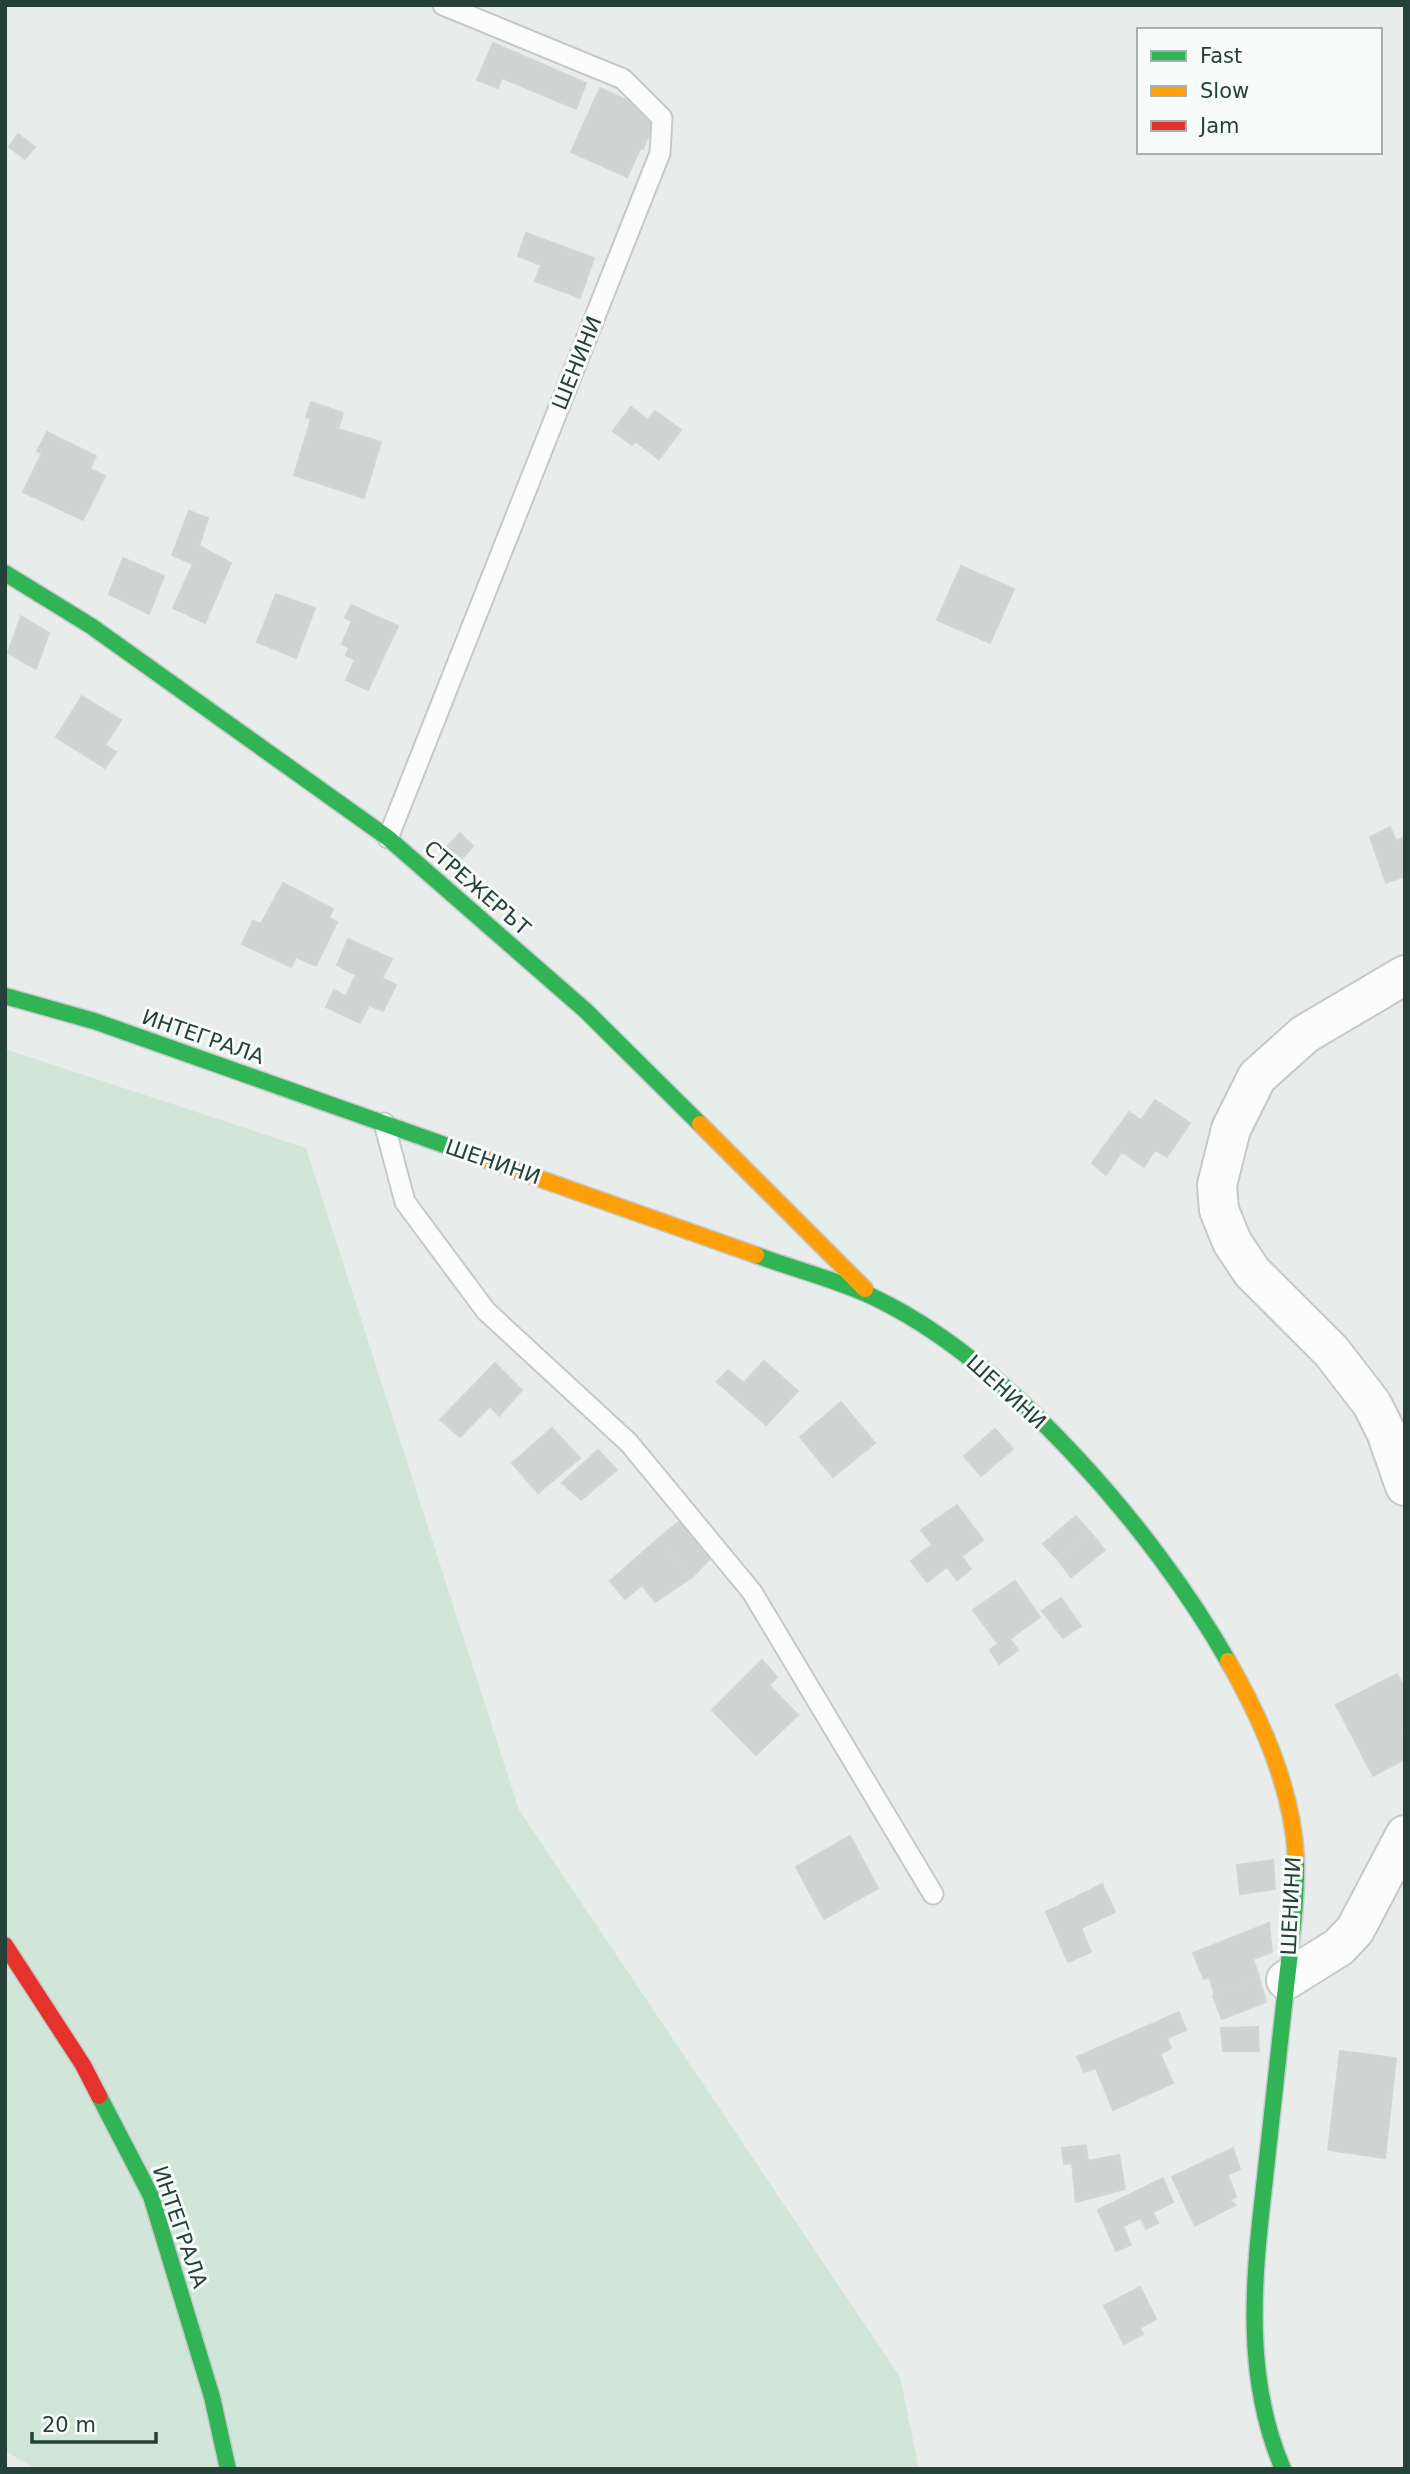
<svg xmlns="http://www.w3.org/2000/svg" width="1410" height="2474" font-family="'DejaVu Sans',sans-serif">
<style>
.green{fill:#d1e6d8}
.building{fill:#cfd4d2;stroke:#d1d6d4;stroke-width:2}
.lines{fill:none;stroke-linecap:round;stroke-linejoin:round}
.lane-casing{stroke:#c5cac8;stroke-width:23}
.street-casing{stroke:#c5cac8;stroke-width:42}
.fast-casing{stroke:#c3cbc8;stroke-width:19}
.slow-casing{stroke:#c3cbc8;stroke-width:19}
.jam-casing{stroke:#c3cbc8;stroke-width:19}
.lane{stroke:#fcfcfc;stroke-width:19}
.street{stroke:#fcfcfc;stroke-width:38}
.fast{stroke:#30b455;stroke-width:16}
.slow{stroke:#ff9f0a;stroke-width:16}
.jam{stroke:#e5322d;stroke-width:16}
.labels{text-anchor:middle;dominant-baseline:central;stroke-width:6;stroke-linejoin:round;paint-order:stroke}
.street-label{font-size:21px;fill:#24423a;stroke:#f7fbf9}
</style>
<rect width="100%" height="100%" fill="#e8edeb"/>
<path class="green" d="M5,1049L306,1148L519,1810L900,2377L919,2469H37L5,2451Z"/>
<path class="building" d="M493,43L586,83L576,109L502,78L498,88L477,80Z
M600,88L657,114L643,149L641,147L627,177L571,152Z
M18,134L35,147L25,159L9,147Z
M526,233L594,258L580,298L535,281L541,265L518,256Z
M311,402L343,413L338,429L381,442L364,498L294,475L311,419L306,417Z
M631,407L648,420L655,411L681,430L659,459L635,441L632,445L613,431Z
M47,432L96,456L90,469L105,476L83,520L23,492L42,453L37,451Z
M189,511L208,518L199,546L231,563L205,623L173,608L193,564L172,555Z
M123,558L164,576L149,614L109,594Z
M961,566L1014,589L990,643L937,620Z
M276,594L315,608L296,658L257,642Z
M351,605L398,626L368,690L346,680L355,660L346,655L349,648L342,644L352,621L345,618Z
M21,616L49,633L36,669L8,653Z
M82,696L121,720L105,745L116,752L105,768L56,737Z
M1390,827L1396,841L1405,837V876L1386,883L1370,837Z
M460,833L473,846L461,860L447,847Z
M283,883L333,909L329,918L337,922L316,966L296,957L291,967L242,944L253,921L261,924Z
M348,939L392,959L382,978L396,985L383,1011L369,1005L360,1023L326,1007L334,990L346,996L356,975L337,965Z
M1155,1100L1190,1123L1167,1157L1155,1150L1144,1167L1122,1152L1106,1175L1092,1163L1129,1112L1141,1120Z
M764,1361L798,1391L766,1425L717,1382L728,1370L744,1383Z
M495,1363L522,1390L499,1416L490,1406L460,1437L440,1420Z
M841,1402L875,1443L833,1477L800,1437Z
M552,1428L580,1458L538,1493L512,1463Z
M995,1429L1013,1449L981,1476L964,1456Z
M598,1450L617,1470L581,1500L562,1483Z
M957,1505L983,1540L962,1556L971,1569L957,1580L947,1567L927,1582L911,1561L932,1545L921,1530Z
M1076,1516L1090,1532L1057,1559L1043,1544Z
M681,1520L712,1557L692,1577L659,1538Z
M1090,1532L1105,1550L1071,1577L1057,1559Z
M659,1538L692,1577L655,1602L642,1585L625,1599L610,1581Z
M1015,1581L1040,1617L1010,1639L1018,1650L999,1664L990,1650L998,1644L973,1610Z
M1061,1598L1081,1626L1063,1638L1042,1611Z
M762,1660L777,1677L769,1685L798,1715L756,1755L712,1710Z
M1397,1674L1405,1689V1727L1402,1728L1405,1759L1373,1776L1336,1705Z
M850,1836L878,1888L824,1919L796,1867Z
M1273,1860L1275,1889L1240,1894L1237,1865Z
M1102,1884L1115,1912L1081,1928L1091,1952L1068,1962L1046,1912Z
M1269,1923L1272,1952L1253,1959L1259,1977L1215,1995L1209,1977L1204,1979L1193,1953Z
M1259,1977L1266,2002L1222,2019L1213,1996Z
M1179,2012L1186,2030L1167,2038L1171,2048L1160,2054L1173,2083L1113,2110L1096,2068L1084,2072L1077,2057Z
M1258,2027L1259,2051H1223L1221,2028Z
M1340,2051L1396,2058L1385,2158L1328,2150Z
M1086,2145L1088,2161L1119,2155L1125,2189L1076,2202L1072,2163L1064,2164L1062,2148Z
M1233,2148L1240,2169L1228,2175L1236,2197L1230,2200L1235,2205L1195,2226L1172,2177Z
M1163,2178L1173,2202L1153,2212L1158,2223L1146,2229L1141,2218L1123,2226L1131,2245L1116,2251L1098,2210Z
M1140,2287L1156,2319L1140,2328L1143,2334L1124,2344L1104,2306Z"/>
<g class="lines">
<defs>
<path id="lane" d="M388,838L660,153L662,118L623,79L443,5
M384,1123L405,1202L486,1311L629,1443L752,1592L933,1894"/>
<path id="street" d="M1405,975L1305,1034L1257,1077L1231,1129L1217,1185L1219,1210L1232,1242L1252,1272L1331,1351L1372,1404L1386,1432L1405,1486
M1286,1980L1339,1947L1355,1930L1405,1835"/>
<path id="fast" d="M5,573L91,626L388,838L586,1011L700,1124
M5,996L94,1021L487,1160
M756,1255C793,1269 835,1279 871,1296C1007,1359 1155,1532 1228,1661
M99,2096L151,2196L212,2397L228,2469
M1283,2469C1244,2379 1253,2282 1264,2187C1271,2123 1278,2060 1285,1996C1290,1950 1297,1905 1296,1859"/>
<path id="slow" d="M700,1124L865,1289
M487,1160L756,1255
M1228,1661C1262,1720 1293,1789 1296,1859"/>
<path id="jam" d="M5,1945L83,2065L99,2096"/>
</defs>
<use href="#lane" class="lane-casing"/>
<use href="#street" class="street-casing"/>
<use href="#fast" class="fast-casing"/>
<use href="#slow" class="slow-casing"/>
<use href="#jam" class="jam-casing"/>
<use href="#lane" class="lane"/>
<use href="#street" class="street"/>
<use href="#fast" class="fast"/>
<use href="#slow" class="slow"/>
<use href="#jam" class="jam"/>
</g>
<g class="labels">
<g class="street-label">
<text transform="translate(577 363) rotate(-68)">ШЕНИНИ</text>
<text transform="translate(477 888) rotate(41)">СТРЕЖЕРЪТ</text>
<text transform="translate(203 1037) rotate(19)">ИНТЕГРАЛА</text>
<text transform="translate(493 1162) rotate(19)">ШЕНИНИ</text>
<text transform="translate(1006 1392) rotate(42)">ШЕНИНИ</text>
<text transform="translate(1291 1906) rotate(-87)">ШЕНИНИ</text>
<text transform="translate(180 2227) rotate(71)">ИНТЕГРАЛА</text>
</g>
</g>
<rect width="1410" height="2474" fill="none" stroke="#24423a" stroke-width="14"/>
<rect x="1137" y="28" width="245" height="126" fill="#f7fbf9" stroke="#a3b1ad" stroke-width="2"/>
<rect x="1151" y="51" width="35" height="10" fill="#30b455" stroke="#a3b1ad" stroke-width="2"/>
<text x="1200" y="63" font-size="21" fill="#24423a">Fast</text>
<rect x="1151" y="86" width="35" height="10" fill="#ff9f0a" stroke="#a3b1ad" stroke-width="2"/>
<text x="1200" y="98" font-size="21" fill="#24423a">Slow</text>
<rect x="1151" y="121" width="35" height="10" fill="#e5322d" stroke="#a3b1ad" stroke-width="2"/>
<text x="1200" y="133" font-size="21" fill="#24423a">Jam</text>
<path d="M32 2432v10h124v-10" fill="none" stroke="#24423a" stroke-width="3.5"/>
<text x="42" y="2432" font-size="21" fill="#24423a" stroke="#f7fbf9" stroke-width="5" paint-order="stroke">20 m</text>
</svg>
